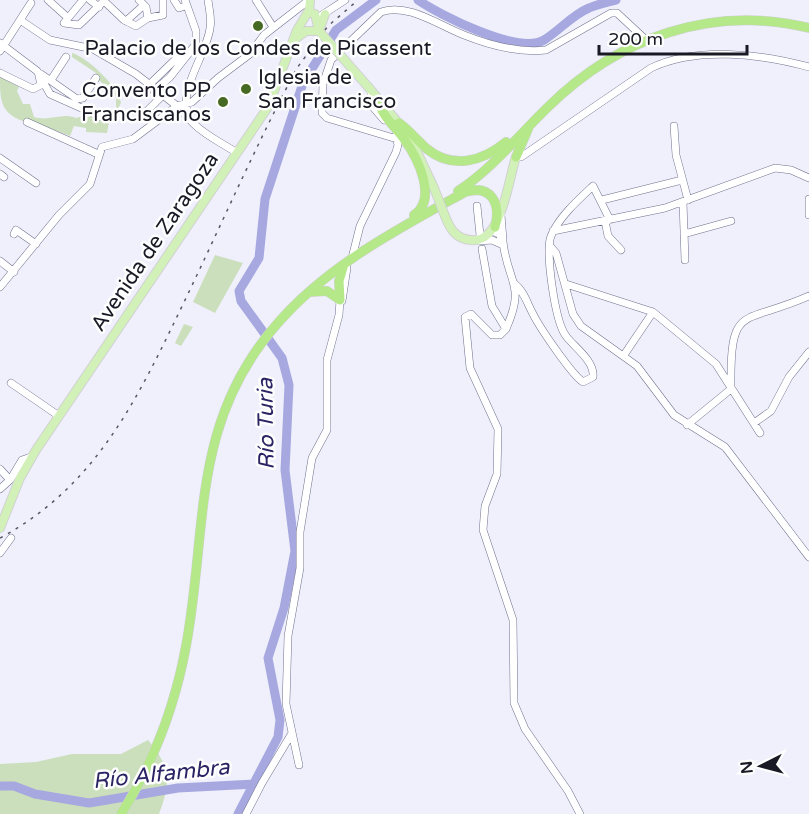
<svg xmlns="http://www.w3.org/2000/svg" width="809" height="814" font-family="'Varela Round',sans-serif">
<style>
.green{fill:#cbdfbd}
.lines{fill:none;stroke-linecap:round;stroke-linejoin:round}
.river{stroke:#a6a8df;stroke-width:9}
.minor-casing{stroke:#70718d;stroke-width:8}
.major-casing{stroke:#d1d1d3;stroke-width:10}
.highway-casing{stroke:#d1d1d3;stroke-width:10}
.minor{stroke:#fff;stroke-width:7}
.major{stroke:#d2f1b8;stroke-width:8}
.highway{stroke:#b4e888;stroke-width:9}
.rail{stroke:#565762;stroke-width:1.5;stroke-dasharray:3 6;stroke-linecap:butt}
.major-bridge-casing{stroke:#d1d1d3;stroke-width:10;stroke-linecap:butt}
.major-bridge{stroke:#d2f1b8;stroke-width:8}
.poi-dot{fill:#466a23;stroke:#fefefe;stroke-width:2}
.labels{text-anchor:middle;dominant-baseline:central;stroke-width:5;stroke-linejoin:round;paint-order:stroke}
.poi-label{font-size:21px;fill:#181924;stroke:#fefefe}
.street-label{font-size:21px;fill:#181924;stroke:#fefefe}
.water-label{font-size:22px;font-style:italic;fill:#2a2464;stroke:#fefefe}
</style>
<rect width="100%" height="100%" fill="#eff0fc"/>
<path class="green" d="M72,53C87,57 120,88 121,103L116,112V97L95,76L96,73L72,57Z
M0,77L19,87L17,91L23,104H30L34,117C49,122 62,112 76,118L91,114L109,122L107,133L86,132V128L74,126L70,136L25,119L23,121C0,113 0,99 0,77Z
M215,255L243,263L215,313L193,302Z
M184,324L193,327L181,346L175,343Z
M148,740C171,767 171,782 159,814H0V764L36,762L72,754H121Z"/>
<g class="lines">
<path class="river" d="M418,0C440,15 518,55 544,40C559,31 572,15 589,8C598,4 607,2 616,0
M0,786H14L35,794L89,803L178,788L255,784
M238,814L278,737L280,720L268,658L284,608L295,551L285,470L289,385L282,358L241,301L239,291L259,258L265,199L303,83L336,30L376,0"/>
<defs>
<path id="minor" d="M48,0L67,17
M83,0L64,23L79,25L105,0
M90,0L99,7
M139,0L146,7L148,18
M174,0L179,8L185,6
M208,0C209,9 212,19 210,28C207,56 170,99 194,124C206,136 224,144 237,153
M256,0L273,27
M104,1L124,20L136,26L148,18L163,15V0
M322,15L345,0
M20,20L50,40L93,49L136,74L177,106L194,124
M126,21L144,5
M0,43L37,71L50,94L106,119
M0,51L31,3
M0,73L33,89L41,85L39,76
M41,74L77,99L83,98L96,78
M51,80L66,57
M149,85L179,56
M154,91L170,77L196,44V31L185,0
M371,91L372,106L384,120
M144,114L162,96
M27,122L98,154
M674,126L676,155L688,200
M397,139L327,118L322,113L323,84L331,60L381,12C407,2 440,26 464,35C489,45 519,53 546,50L611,13H617L645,39
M516,157H521L651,68C697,46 761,54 809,67
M0,158L36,183
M0,174L4,177
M809,199V215
M602,200L682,180
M683,202L685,260
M477,206L480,235
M501,215L503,240
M605,221L608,236L621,250
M553,231L665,208L775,168L791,170L809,178
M14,234L16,230L36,244
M684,234L731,221
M479,241L492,240L501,244
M550,246L556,253L573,314L581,326L637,366L674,415L725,447L809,557
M482,249L492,306L506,329C526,284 508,284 503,242L499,234L493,231
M352,258L360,226L396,152L398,145L396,136
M0,261L14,272
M514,283C524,291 527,303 533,314C540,328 572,375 583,382L593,377C595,361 574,347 566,336C555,322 545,251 551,236C559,217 578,200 593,186L610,220
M566,284L653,312L716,364L760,433
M0,287L59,215L90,184L102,147L133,139L177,106L192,102L218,78L250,54L264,35L309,0
M342,301L347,268
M506,329L500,335H492L471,314L465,317L470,368L498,429L497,474L485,506L483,530L513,620L514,703L525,729L568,791L580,814
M624,355L653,312
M11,383L59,416
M754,423L771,411L789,377L809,352
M687,425L731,389C730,301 742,326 809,296
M0,469L10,480L22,460L31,457
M0,489L10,480
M0,553L11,538
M299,765L286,704L288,636L300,568V532L312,458L327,430V360L339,315L340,300
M246,814L262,783L292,733"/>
<path id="major" d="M309,12L310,0
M320,28L325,14
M295,39L306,31H319
M370,89L410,137L434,188
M445,216C450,229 456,239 471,240C502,244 508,180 516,157
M0,528L20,478L36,450L268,107L297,30L308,12L315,14L319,31"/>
<path id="highway" d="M379,100C380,115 396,127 404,139C418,158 438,199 414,215
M399,123C409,130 417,140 427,149C453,170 483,161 506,142
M516,157L528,129
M458,191C492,169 519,135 548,107C618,38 711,4 809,28
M309,292L327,291L340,300
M340,300L339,281L344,264
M121,814C154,762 175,706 186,646C208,528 190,423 277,324C328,265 398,229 465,192C492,184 501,204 495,227"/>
</defs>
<use href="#minor" class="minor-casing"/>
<use href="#major" class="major-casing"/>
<use href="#highway" class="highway-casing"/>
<use href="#minor" class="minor"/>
<use href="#major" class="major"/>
<use href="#highway" class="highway"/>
<path class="rail" d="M0,538C99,485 140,393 186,298C223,221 257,143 297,68L328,26L358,0"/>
<defs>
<path id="major-bridge" d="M320,32L370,89
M434,188L445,216"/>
</defs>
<use href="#major-bridge" class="major-bridge-casing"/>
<use href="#major-bridge" class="major-bridge"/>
</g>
<g class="poi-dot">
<circle cx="258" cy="26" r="6"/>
<circle cx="246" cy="89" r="6"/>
<circle cx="223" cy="102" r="6"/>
</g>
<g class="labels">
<g class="poi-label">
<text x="258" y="48">Palacio de los Condes de Picassent</text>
<text x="258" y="77" text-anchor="start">Iglesia de<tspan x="258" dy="24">San Francisco</tspan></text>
<text x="211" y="90" text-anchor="end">Convento PP<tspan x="211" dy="24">Franciscanos</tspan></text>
</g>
<g class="street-label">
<text transform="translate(155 242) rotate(-56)">Avenida de Zaragoza</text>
</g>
<g class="water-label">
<text transform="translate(266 424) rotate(-91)">Río Turia</text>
<text transform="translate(161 774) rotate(-6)">Río Alfambra</text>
</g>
</g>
<g transform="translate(761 766) rotate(264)" stroke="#fefefe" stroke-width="4.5" paint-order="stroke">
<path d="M0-4.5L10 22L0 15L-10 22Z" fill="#181924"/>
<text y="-9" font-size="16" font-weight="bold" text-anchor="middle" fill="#181924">N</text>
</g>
<path d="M599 45v9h148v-9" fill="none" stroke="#181924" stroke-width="3"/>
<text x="608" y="45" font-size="18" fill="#181924" stroke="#fefefe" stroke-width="4.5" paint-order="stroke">200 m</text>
</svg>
